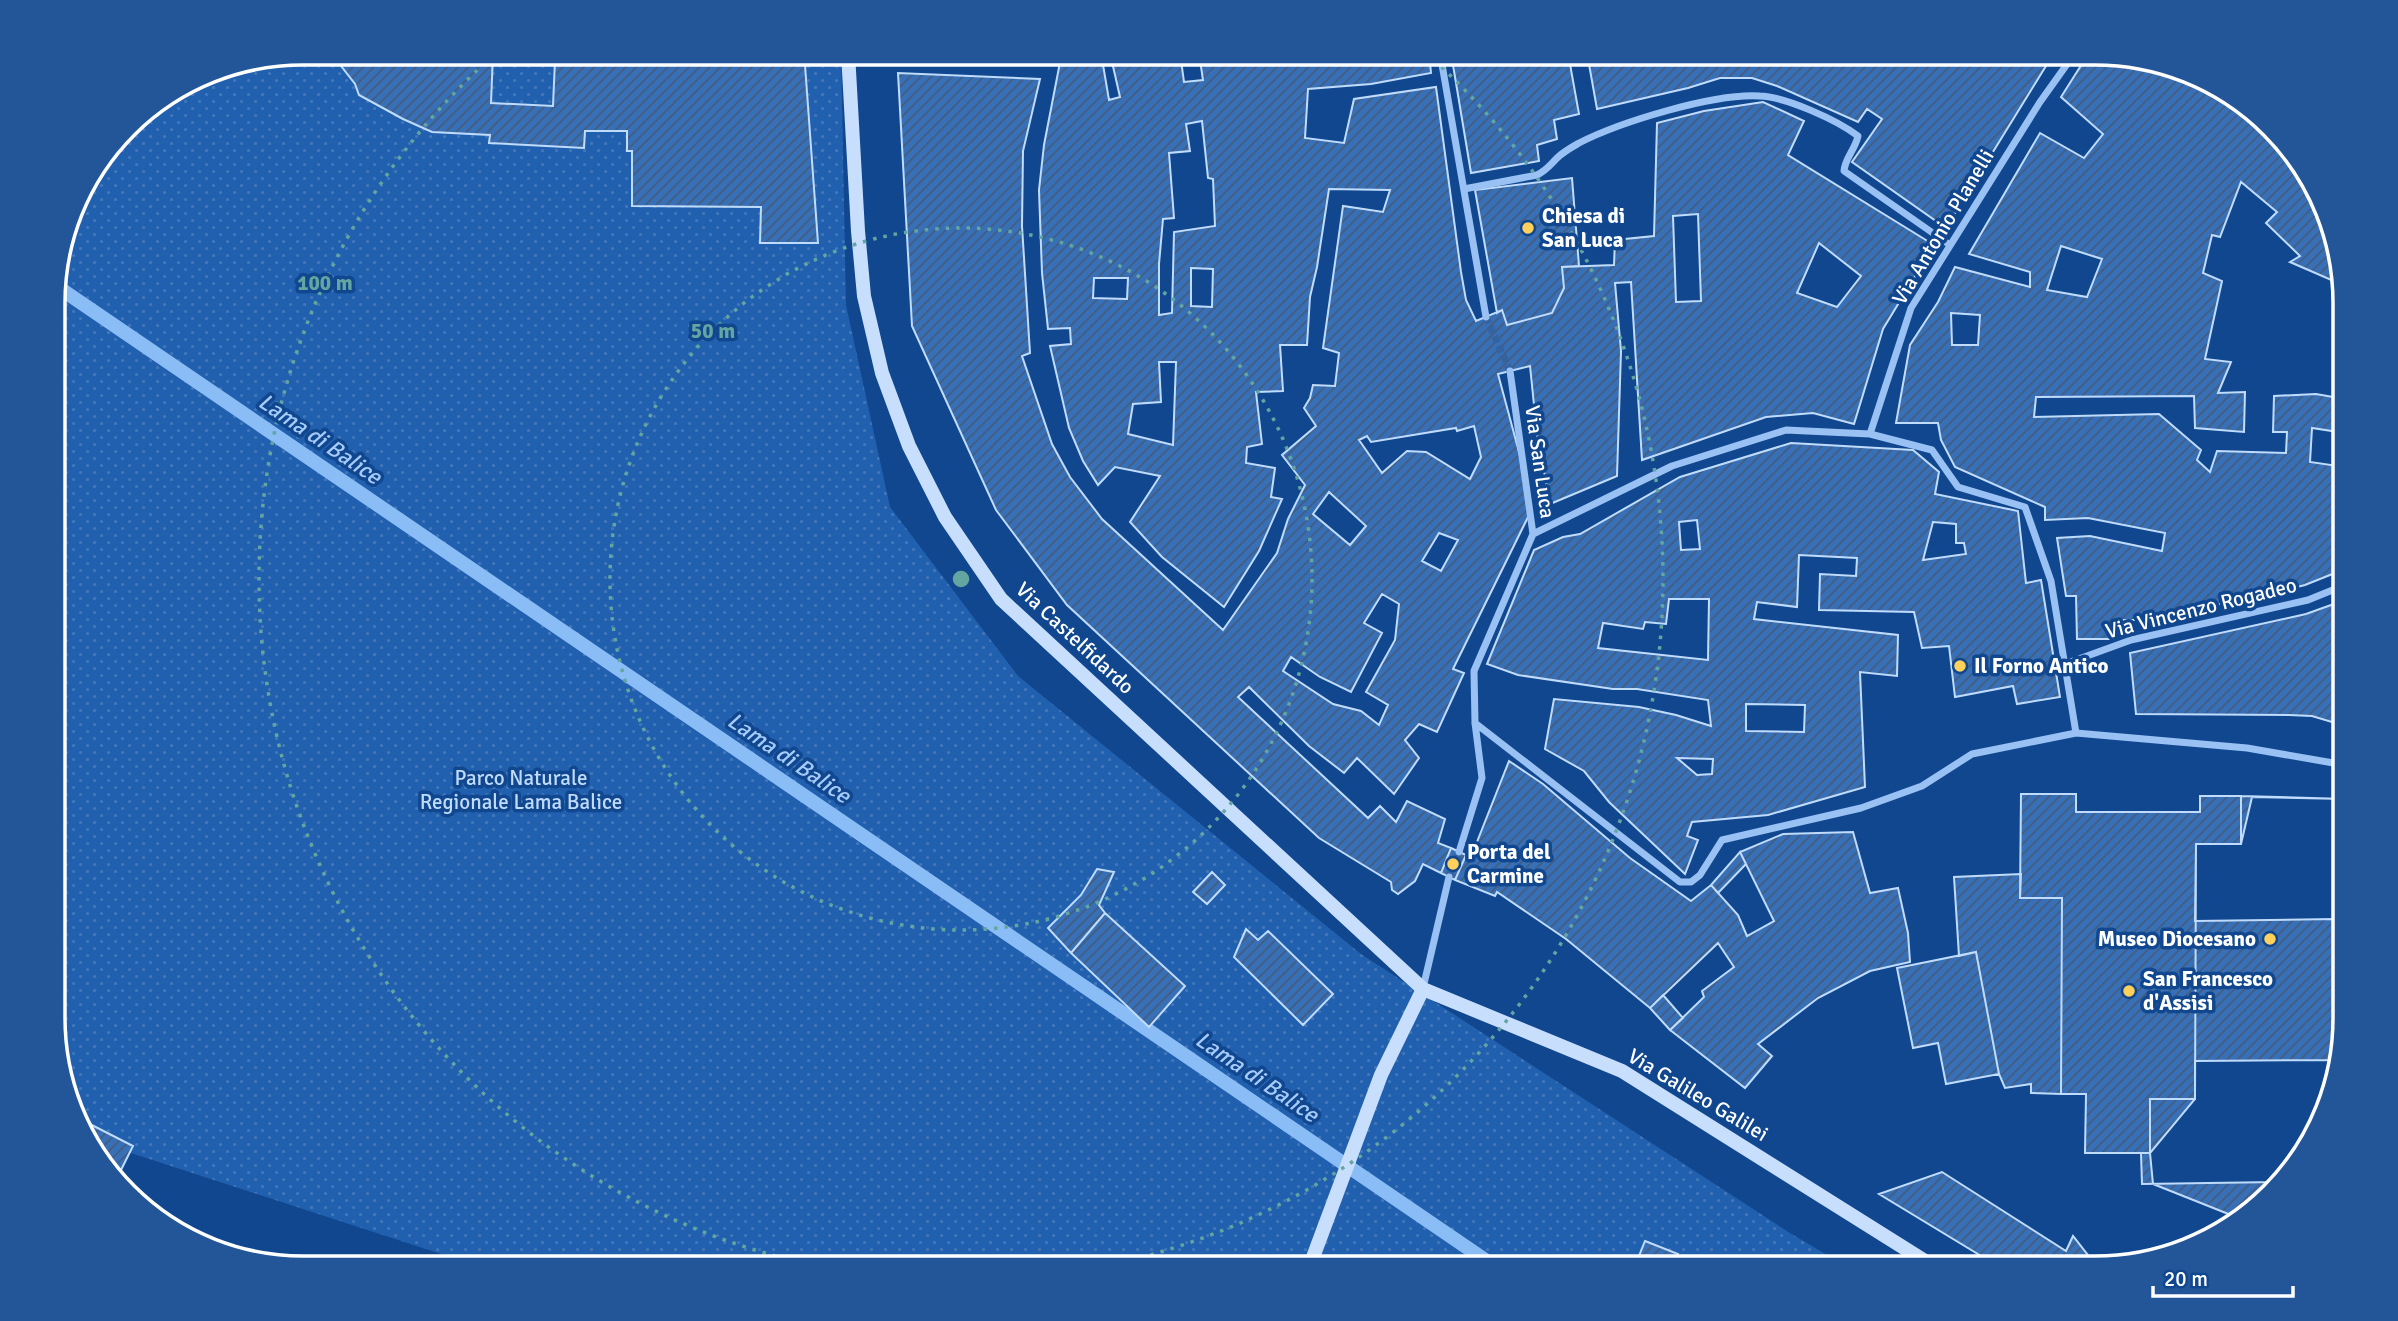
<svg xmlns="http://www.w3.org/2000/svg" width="2398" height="1321" font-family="Signika,sans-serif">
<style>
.park{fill:url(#park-dots)}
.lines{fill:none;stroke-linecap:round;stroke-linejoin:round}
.stream{stroke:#8abcf6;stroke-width:14}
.building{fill:url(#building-hatch);stroke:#c0dcfd;stroke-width:2;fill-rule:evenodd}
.street-tunnel{stroke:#3463a0;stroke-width:7;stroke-dasharray:7 3.5;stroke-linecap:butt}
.street{stroke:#99c1f3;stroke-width:7}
.secondary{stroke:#c8defd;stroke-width:14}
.ring{fill:none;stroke:#63a6a1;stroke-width:3.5;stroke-dasharray:3.5 7}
.poi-dot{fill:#ffd05a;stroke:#10478f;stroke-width:2.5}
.labels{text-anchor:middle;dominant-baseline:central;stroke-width:7;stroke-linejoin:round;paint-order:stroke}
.poi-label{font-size:21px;font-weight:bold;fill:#fff;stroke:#10478f;text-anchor:start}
.street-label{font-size:21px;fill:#fff;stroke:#10478f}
.park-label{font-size:21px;fill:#c0dcfd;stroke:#10478f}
.water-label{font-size:23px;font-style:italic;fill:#a5cbfa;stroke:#10478f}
.rim{fill:none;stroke:#fff;stroke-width:3.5}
.centre{fill:#63a6a1;stroke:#10478f;stroke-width:3.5}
.ring-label{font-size:21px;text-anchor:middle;font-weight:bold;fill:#63a6a1;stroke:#10478f;stroke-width:7;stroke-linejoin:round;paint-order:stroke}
</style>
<defs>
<pattern id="park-dots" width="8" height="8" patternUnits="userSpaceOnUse" patternTransform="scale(1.75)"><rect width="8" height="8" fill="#2160ae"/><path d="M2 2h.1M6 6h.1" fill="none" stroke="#4278ba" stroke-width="1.8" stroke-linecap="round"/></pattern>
<pattern id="building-hatch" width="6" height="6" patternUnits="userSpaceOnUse" patternTransform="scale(1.75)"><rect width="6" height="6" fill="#3870b8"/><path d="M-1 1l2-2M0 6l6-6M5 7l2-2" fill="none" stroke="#435c7d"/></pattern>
</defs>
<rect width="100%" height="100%" fill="#10478f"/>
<path class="park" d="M303,53H841L846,305L890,507L1018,676L1361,954L1790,1233L1849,1268H484L88,1139L55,1050V271L79,192L138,115L208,71Z"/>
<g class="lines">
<path class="stream" d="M55,285L1497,1268"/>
</g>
<path class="building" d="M331,53L493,54L491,103L553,106L555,60L805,65L818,243H760L761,207L632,206V151H627V131H585L584,148L489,143L490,135L432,132L403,119L359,95L355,84Z
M1076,53H1101L1109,100L1120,97L1110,53H1180L1184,82L1203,80L1199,53H1429L1431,73L1371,84L1308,89L1305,138L1344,143L1354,99L1436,87L1461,272L1466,300L1476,321L1502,310L1507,325L1552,313L1564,288L1562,267L1614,265L1615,240L1654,236L1657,123L1704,111L1763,102L1804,121L1788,155L1934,245L1883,329L1854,424L1813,413L1766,417L1642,460L1631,282L1615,283L1621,351L1617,476L1550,504L1537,434L1530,366L1498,374L1526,478L1531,511L1453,669L1464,673L1437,732L1419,724L1405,740L1419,758L1394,794L1357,758L1344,773L1309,746L1249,687L1238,697L1368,818L1380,806L1396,822L1407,801L1445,819L1438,843L1451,848L1441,873L1423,864L1415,881L1398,894L1392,890L1391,882L1319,838L1067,605L996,510L912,326L898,73L1040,79L1023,151L1022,226L1030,353L1022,356L1052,444L1070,477L1102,519L1223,630L1277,553L1288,519L1305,485L1282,455L1316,426L1304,408L1310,398L1313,385L1335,386L1339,353L1323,348L1343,206L1383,212L1390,190L1329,189L1317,267L1310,297L1307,345H1280L1283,391L1256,392L1262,444L1247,447L1246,463L1275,468L1271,497L1282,499L1259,551L1224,607L1162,557L1130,522L1160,476L1115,467L1098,485L1083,461L1069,428L1050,346L1071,344L1070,328L1048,329L1042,273L1039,190L1044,145L1061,57ZM1202,121L1208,178L1213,179L1215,226L1174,232L1172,313L1159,315V264L1163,219L1174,218L1169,153L1190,151L1186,124ZM1698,214L1701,301L1676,302L1673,216ZM1819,243L1861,276L1837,307L1797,293ZM1191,268L1213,269L1212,307L1191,306ZM1094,278H1128L1127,299L1093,298ZM1159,362H1176L1173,445L1128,434L1133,404L1161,402ZM1474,426L1481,457L1470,479L1426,452L1407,451L1382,473L1359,440L1367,436L1371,442L1456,428L1457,431ZM1329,492L1366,526L1350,545L1313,514ZM1439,533L1458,540L1441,571L1422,561ZM1382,594L1399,604L1395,640L1366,692L1388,705L1379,725L1361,711L1333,704L1283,671L1291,657L1320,677L1351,692L1382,633L1364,623Z
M1451,53H1568L1579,114L1554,120L1557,139L1537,145L1539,161L1471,173Z
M1587,53H2054L1946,228L1852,162L1882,119L1867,109L1858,122L1777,86L1752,78H1720L1688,88L1597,109Z
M2089,53L2220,86L2303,164L2345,286L2290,262L2300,256L2266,223L2277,212L2241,182L2220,237L2212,235L2203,273L2222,281L2205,359L2231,362L2218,393L2245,392L2244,432L2195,428L2194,396L2036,397L2034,417L2159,414L2201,450L2197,460L2210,472L2217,451L2286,453L2287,432H2273L2274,396L2316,394L2345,399V433L2312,428L2310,462L2345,467V569L2305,585L2269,594L2141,620H2114L2112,639H2077L2076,596H2066L2057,538L2090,536L2162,551L2165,533L2088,518L2045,520V507L1955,467L1941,440L1938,423H1896L1910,345L1938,302L1955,267L2030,287V272L1969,254L2040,133L2084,158L2103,134L2061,97ZM2061,246L2102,259L2087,297L2047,290ZM1951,313L1980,315L1978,345H1952Z
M1572,178L1579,266L1562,267L1564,288L1552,313L1507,325L1502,310L1497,313L1475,190Z
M1791,443L1913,450L1939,472L1935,494L2018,511L2026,583L2041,580L2060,697L2017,704L2013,686L1955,697L1949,646L1922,648L1914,612L1819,610L1820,574L1856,576L1857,558L1799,555L1797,607L1757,602L1754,619L1898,635L1897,676L1860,672L1865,787L1768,815L1692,822L1687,836L1698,840L1685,874L1609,802L1584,771L1545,749L1554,699L1639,707L1676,715L1711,726L1708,700L1637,689H1613L1518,675L1487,664L1534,550L1563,537L1580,534L1680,477ZM1697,520L1700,549L1681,550L1679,522ZM1933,522L1956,524V543H1964L1966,554L1923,560ZM1669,599H1709L1708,660L1598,648L1603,623L1643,629L1645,622L1666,624ZM1746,704L1805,705L1804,732L1746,731ZM1677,758L1713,759L1712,774L1697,775Z
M2345,600V726L2312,716L2289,715L2136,714L2130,653L2306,614Z
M1509,761L1543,784L1630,858L1691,901L1711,885L1738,915L1747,936L1774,921L1740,852L1783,834L1853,832L1870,893L1898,888L1908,933L1910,962L1870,971L1818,998L1758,1044L1772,1056L1745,1088L1670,1030L1704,997L1702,991L1734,967L1718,943L1650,1008L1566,939L1497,892L1495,896L1455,880L1466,855L1471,857Z
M2021,794H2076V812H2200V796H2241V844H2196L2195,1099H2150V1153H2085L2086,1094H2061L2062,898H2020Z
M2241,796L2345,799V1034L2312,1143L2276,1182L2142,1184L2141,1153H2150V1099H2195V1061L2336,1060L2334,919L2195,921L2196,844H2241Z
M2252,797L2345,799V1034L2312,1143L2241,1219L2153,1184L2150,1153L2195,1099L2196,844H2241Z
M1451,848L1466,855L1455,880L1441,873Z
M1740,852L1746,864L1718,893L1711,885Z
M1097,869L1114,872L1099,905L1105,913L1071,953L1048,928L1081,895Z
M1212,872L1225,885L1207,904L1193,892Z
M2021,874L2020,898H2062L2061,1094L2031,1093V1084L2005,1088L1999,1074L1976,952L1959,956L1954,877Z
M1105,913L1185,986L1149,1027L1071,953Z
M1246,929L1258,940L1268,931L1333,994L1303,1025L1234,957Z
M1976,952L1999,1074L1946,1084L1938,1043L1913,1048L1897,968Z
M1663,995L1683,1018L1670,1030L1650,1008Z
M80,1119L133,1146L117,1178L95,1157Z
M1942,1172L2066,1251L2073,1236L2098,1268H2001L1879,1194Z
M1645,1241L1678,1254L1672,1268L1635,1266Z"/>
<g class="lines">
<path class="street-tunnel" d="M1486,317L1510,371
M1449,877L1459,852"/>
<path class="street" d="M803,53L848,54
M1440,53L1486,317
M1464,189L1537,175C1547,170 1550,165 1557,158C1563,152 1572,147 1579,143C1620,122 1714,93 1760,96C1786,97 1837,120 1858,136C1855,150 1845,158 1844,171L1950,245
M1870,434L1911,308L2040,102L2075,53
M1533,534L1672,466L1786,430L1870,434L1932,450L1958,487L2025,507L2051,581L2076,733L2247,748L2345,765
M2065,664L2131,640L2308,600L2345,585
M1475,723L1680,882H1691L1700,875L1722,840L1861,808L1922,786L1972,754L2076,733
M1459,852L1482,778L1475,723L1474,671L1533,534L1510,371
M1423,988L1449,877"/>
<path class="secondary" d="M848,53L858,231L864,296L882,373L909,446L945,517L1001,599L1423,989L1622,1071L1936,1268
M1309,1268L1381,1075L1423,989"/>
</g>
<g class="ring">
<circle cx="961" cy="579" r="351"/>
<path d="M827 1268A702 702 0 0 1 496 53M1426 53A702 702 0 0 1 1095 1268"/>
</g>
<g class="poi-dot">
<circle cx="1528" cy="228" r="7"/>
<circle cx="1960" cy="666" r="7"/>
<circle cx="1453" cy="864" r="7"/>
<circle cx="2270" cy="939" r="7"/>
<circle cx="2129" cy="991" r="7"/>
</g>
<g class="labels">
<g class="poi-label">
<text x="1542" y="216">Chiesa di<tspan x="1542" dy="24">San Luca</tspan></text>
<text x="1974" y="666">Il Forno Antico</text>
<text x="1467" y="852">Porta del<tspan x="1467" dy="24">Carmine</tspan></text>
<text x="2256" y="939" text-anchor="end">Museo Diocesano</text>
<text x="2143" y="979">San Francesco<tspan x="2143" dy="24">d'Assisi</tspan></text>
</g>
<g class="street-label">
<text transform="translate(1943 227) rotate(-59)">Via Antonio Planelli</text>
<text transform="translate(1540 462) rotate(82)">Via San Luca</text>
<text transform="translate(2201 608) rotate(-14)">Via Vincenzo Rogadeo</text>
<text transform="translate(1075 638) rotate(43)">Via Castelfidardo</text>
<text transform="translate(1698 1095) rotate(31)">Via Galileo Galilei</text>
</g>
<g class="park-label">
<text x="521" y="778">Parco Naturale<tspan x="521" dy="24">Regionale Lama Balice</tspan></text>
</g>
<g class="water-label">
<text transform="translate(320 439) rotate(34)">Lama di Balice</text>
<text transform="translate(789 758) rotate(34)">Lama di Balice</text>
<text transform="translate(1257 1077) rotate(34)">Lama di Balice</text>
</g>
</g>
<path d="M0 0H2398V1321H0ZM303 65H2095A238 238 0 0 1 2333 303V1018A238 238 0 0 1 2095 1256H303A238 238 0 0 1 65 1018V303A238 238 0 0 1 303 65Z" fill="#235698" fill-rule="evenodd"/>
<path class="rim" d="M303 65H2095A238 238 0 0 1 2333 303V1018A238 238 0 0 1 2095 1256H303A238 238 0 0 1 65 1018V303A238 238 0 0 1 303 65Z"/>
<circle cx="961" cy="579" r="10" class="centre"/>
<g class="ring-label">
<text x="325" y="290">100 m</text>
<text x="713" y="338">50 m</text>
</g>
<path d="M2153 1286v10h140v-10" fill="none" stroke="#ffffff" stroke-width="3.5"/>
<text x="2164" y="1286" font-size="21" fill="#ffffff" stroke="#10478f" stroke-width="5" paint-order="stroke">20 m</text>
</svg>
